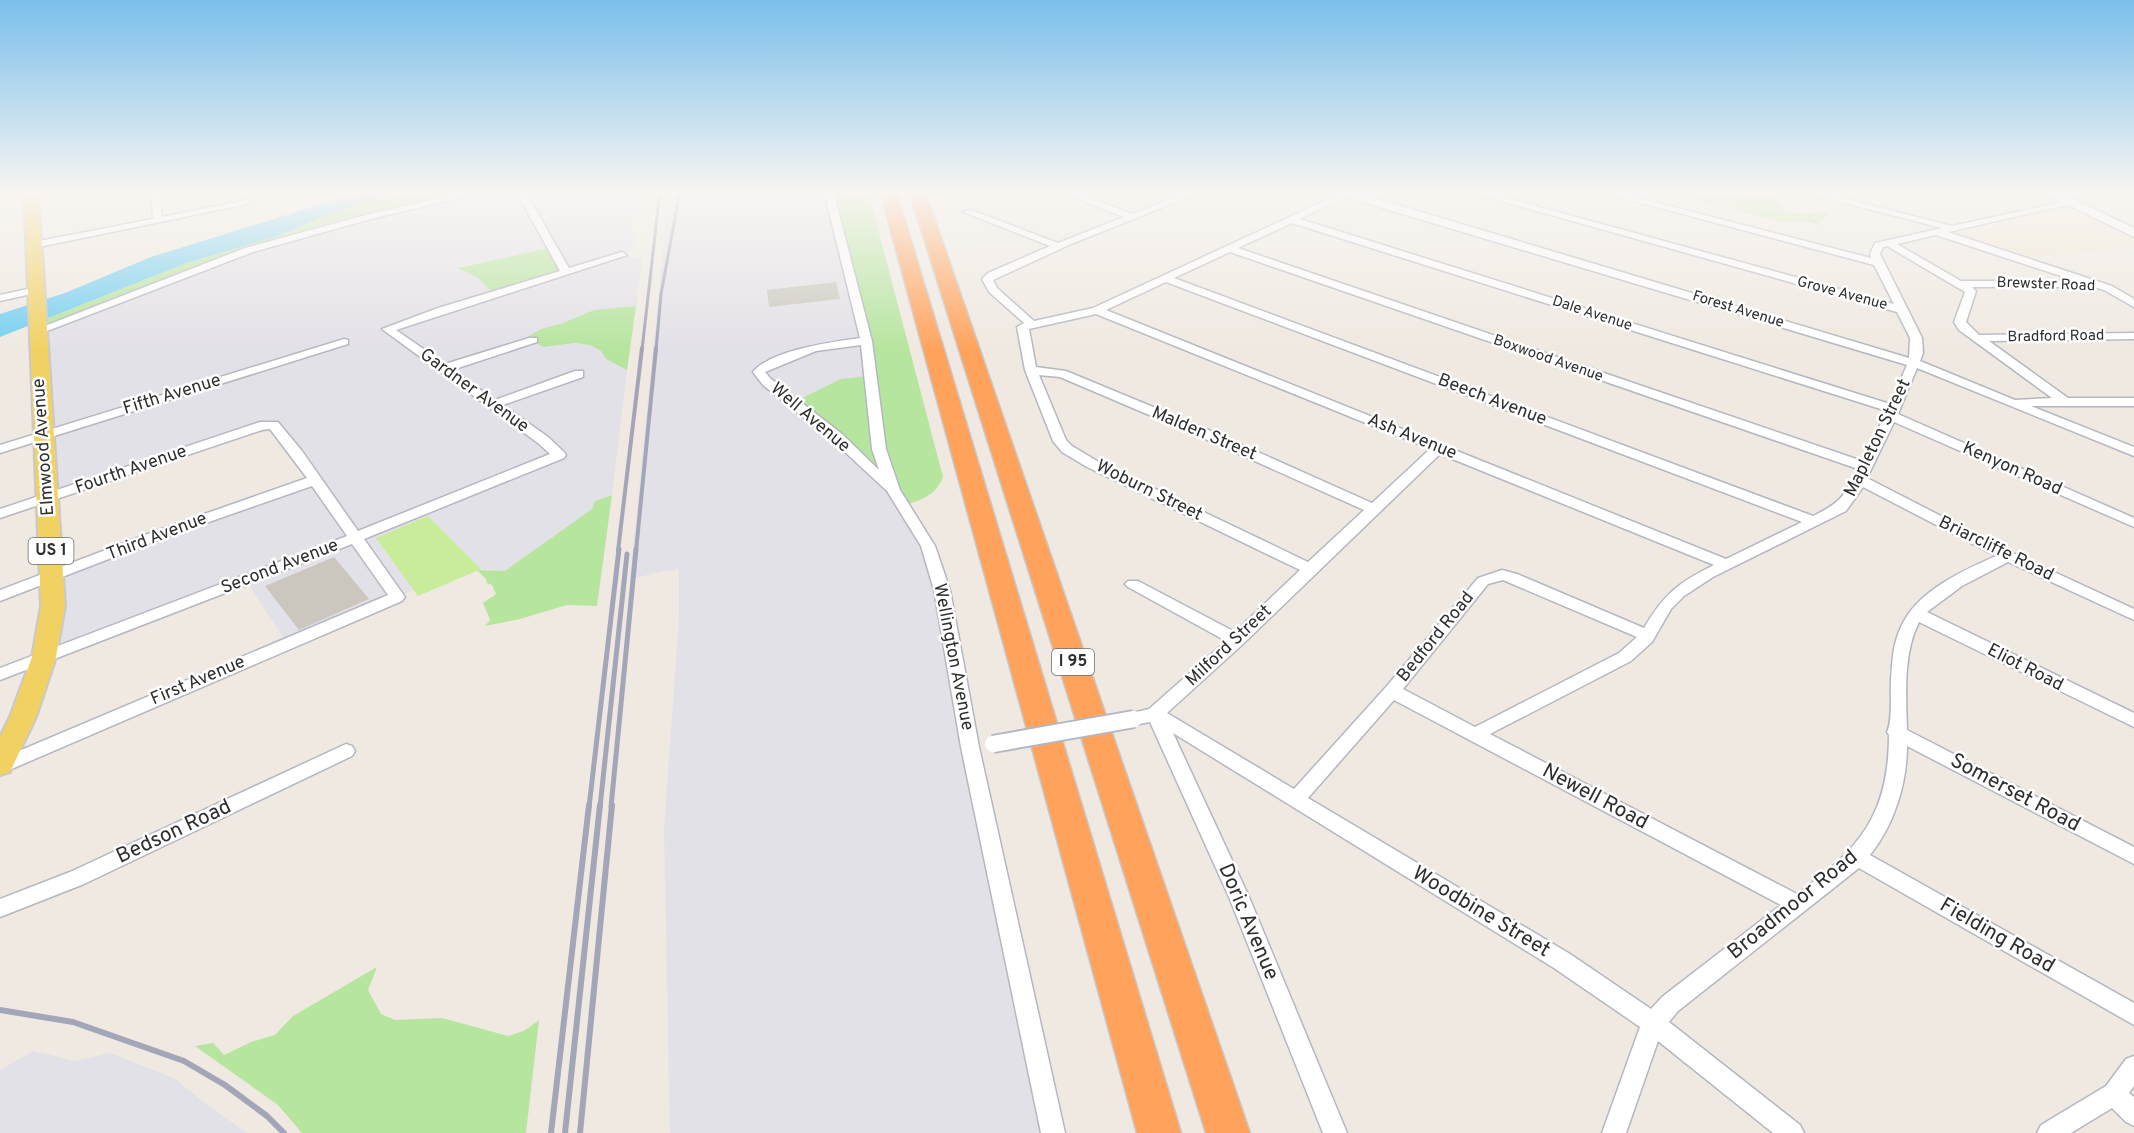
<svg xmlns="http://www.w3.org/2000/svg" width="2134" height="1133" font-family="Overpass,sans-serif">
<style>
.industrial{fill:#e3e1e8;fill-rule:evenodd}
.education{fill:#f0e6d1}
.green{fill:#b6e59e}
.pitch{fill:#c9ec9a}
.water{fill:#75cff0}
.building{fill:#cbc7bf}
.lines{fill:none;stroke-linecap:round;stroke-linejoin:round}
.minor-casing{stroke:#b4b7c1;stroke-width:3}
.secondary-casing{stroke:#b4b7c1;stroke-width:3}
.primary-casing{stroke:#c9c9c9;stroke-width:4}
.motorway-casing{stroke:#c9c9c9;stroke-width:3}
.minor{fill:#fff;fill-rule:evenodd}
.secondary{fill:#fff;fill-rule:evenodd}
.primary{fill:#f2d163;fill-rule:evenodd}
.motorway{fill:#ffa35c;fill-rule:evenodd}
.rail-far3{stroke:#a3a6b8;stroke-width:3}
.rail-far2{stroke:#a3a6b8;stroke-width:4}
.rail-far1{stroke:#a3a6b8;stroke-width:5}
.rail{stroke:#a3a6b8;stroke-width:6}
.minor-bridge-casing{stroke:#b4b7c1;stroke-width:20;stroke-linecap:butt}
.minor-bridge{stroke:#fff;stroke-width:16}
.labels{text-anchor:middle;dominant-baseline:central;stroke-width:5;stroke-linejoin:round;paint-order:stroke}
.far-street-label{font-size:15px;fill:#2e2e2e;stroke:#fff}
.shield{fill:#fff;stroke:#6d6d6d;stroke-width:1.5}
.shield-label{font-size:16px;font-weight:bold;fill:#2e2e2e}
.street-label{font-size:18px;fill:#2e2e2e;stroke:#fff}
.near-street-label{font-size:21px;fill:#2e2e2e;stroke:#fff}
</style>
<rect width="100%" height="100%" fill="#efe9e1"/>
<path class="industrial" d="M485,191H642L638,202L639,206L629,223L635,241L632,244L633,248L623,255L640,258L642,261L636,306L594,310L563,323L541,329L528,337L562,345L575,343L590,345L601,351L607,359L627,370L612,495L595,501L593,509L505,571L466,568L289,643L286,642L245,579L46,656L53,578L311,481L271,426L49,499L40,331L211,263L412,208ZM547,248L492,292L478,278L459,269L464,265L530,253Z
M669,191H827L871,376L798,400L881,473L927,547L1052,1133H670L664,829L679,619V572L678,568L674,571H664L630,579Z
M33,1051L75,1061L110,1053L174,1078L203,1102L247,1133H0V1070Z"/>
<path class="education" d="M2069,209L2134,239V248L2026,257L1956,234Z"/>
<path class="green" d="M401,191H485L412,208L245,251L43,330L37,322L189,262L275,237L337,211Z
M827,191H868L943,477C936,495 923,499 906,505L798,400L841,379L871,376Z
M1659,191H1727L1748,199L1771,197L1781,204L1780,206C1791,216 1811,215 1825,212L1829,216L1817,221L1820,225L1804,221L1782,222L1746,213L1730,204L1718,202L1706,204L1675,193Z
M549,248L566,271L492,292L478,278L458,268Z
M636,306L627,370L606,359L601,351L590,345L575,343L543,347L527,337L541,329L563,323L594,310Z
M612,495L597,606L567,605L520,619L485,626L490,620L483,603L496,594L492,585L487,583L486,579L477,570L505,571L592,509L595,501Z
M377,967L368,990L381,1014L395,1020L442,1018L508,1036L524,1031L539,1020L526,1133H302L278,1105L195,1046L213,1043L224,1055L251,1042L275,1035L293,1016Z"/>
<path class="pitch" d="M428,516L481,569L418,596L376,538Z"/>
<path class="water" d="M365,191H401L337,211L275,237L189,262L0,337V314L65,293L151,257Z"/>
<path class="building" d="M836,282L840,299L769,307L767,290Z
M334,557L369,599L299,630L265,586Z"/>
<g class="lines">
<defs>
<path id="minor" d="M151,191H160L162,217L247,200L252,203L34,248L29,245L34,242L153,219Z
M469,191H487L367,220L253,252L42,333H34L32,331L245,248L362,216Z
M516,191H525L569,268L622,252L627,255L396,330L445,364L529,338H537V342L452,370L495,400L575,371H583V377L503,405L548,437L564,452L566,455L564,458L364,539L405,597L402,601L0,774V759L388,595L352,544L0,680V668L347,536L312,486L163,538L0,601V590L153,532L307,478L270,429L262,430L0,518V509L260,422H278L302,451L358,531L550,454L538,443L382,329L438,308L560,271Z
M824,191H833L872,341L886,449L900,490L935,546L950,590L979,747L1065,1133H1041L961,747L934,590L921,546L887,491L832,440L763,385L753,372C771,350 832,342 860,338ZM861,345L872,449L879,470L842,434L771,379L765,372L816,351Z
M1057,191H1071L1133,214L1191,191H1204L1071,244L993,280L997,288L1034,321L1093,308L1337,195L1331,191H1351L1909,358L1910,338L1897,312L1465,191H1481L1894,304L1874,265L1596,191H1612L1871,258L1870,254L1875,243L1942,228L1798,191H1815L1952,226L2072,200V204L1948,232L2112,286L2134,299V307L2104,290L2088,285L2083,287H1972L1976,291L1966,322L1979,335L2134,333V339L1989,341L2068,398H2134V406H2031L2134,447V456L1917,368L1898,414L2134,518V527L1894,422L1867,478L2013,553L2134,609V620L2008,562L1962,586L1927,612L2134,713V727L1919,622C1903,653 1906,695 1907,730L2134,847V864L1907,746C1907,784 1894,825 1870,855L2134,1003V1025L1859,868L1678,1011L1669,1022L1800,1125L1804,1133H1773L1658,1041L1626,1133H1602L1640,1027L1554,968L1173,733L1249,897L1347,1133H1323L1229,897L1150,722L1134,725L1128,724L1125,719L1128,714L1149,709L1226,641L1128,587L1125,584L1128,581H1138L1235,632L1300,570L1087,467L1062,452L1053,441L1025,370L1017,327L1024,323L989,292L982,279L988,273L1050,246L963,212L971,210L1058,243L1124,217ZM1346,197L1907,365L1890,404L1300,219ZM1292,223L1887,411L1862,461L1238,248ZM1936,235L2076,281H1961L1897,244ZM1887,246L1965,292L1954,322L1959,330L2052,398L2015,400L1920,361L1923,353L1922,338L1880,254L1883,247ZM1230,252L1858,469C1844,496 1842,502 1813,516L1174,278ZM1166,282L1802,522L1726,559L1106,310ZM1096,314L1430,449L1372,503L1211,431L1066,371L1036,367L1029,329ZM1039,375L1060,377L1201,437L1364,510L1308,562L1097,461L1072,446L1066,440ZM1440,454L1714,565C1679,582 1664,594 1644,628L1517,574L1502,570L1478,578L1386,687L1294,789L1167,713L1243,644ZM1863,487L1996,556C1962,571 1917,591 1901,627C1893,643 1892,663 1891,681C1890,696 1893,719 1887,732L1889,735C1889,815 1859,850 1797,894L1490,734L1631,661L1652,642L1671,609L1684,596L1713,577L1846,511ZM1503,580L1637,637L1619,653L1475,727L1403,689L1488,584ZM1394,700L1781,905L1662,997L1651,1009L1570,954L1308,798Z
M2045,191H2134V195L2048,196L2045,195Z
M36,287L41,290L40,292L0,301V295Z
M344,339L348,340V344L0,453V445Z
M346,744L352,746L355,751L352,756L84,884L0,917V899L70,872Z
M2134,1056V1086L2129,1093L2134,1097V1126L2126,1122L2112,1108L2071,1133H2037L2041,1125L2106,1086L2126,1059Z"/>
<path id="secondary" d="M2039,191H2056L2134,228V237Z"/>
<path id="primary" d="M24,191H38L65,606L56,657L36,717L10,772L0,775V737L10,717L32,657L41,606Z"/>
<path id="motorway" d="M880,191H896L1181,1133H1137Z
M909,191H925L1250,1133H1206Z"/>
</defs>
<use href="#minor" class="minor-casing"/>
<use href="#secondary" class="secondary-casing"/>
<use href="#primary" class="primary-casing"/>
<use href="#motorway" class="motorway-casing"/>
<use href="#minor" class="minor"/>
<use href="#secondary" class="secondary"/>
<use href="#primary" class="primary"/>
<use href="#motorway" class="motorway"/>
<path class="rail-far3" d="M642,350L660,191
M656,350L661,294L680,191"/>
<path class="rail-far2" d="M618,551L642,348
M636,551L656,348"/>
<path class="rail-far1" d="M589,807L619,549
M600,807L627,554
M611,807L636,549"/>
<path class="rail" d="M0,1010L73,1022L184,1061L225,1085L267,1116L284,1133
M551,1133L589,805
M565,1133L600,805
M580,1133L612,805"/>
<defs>
<path id="minor-bridge" d="M993,744L1134,719"/>
</defs>
<use href="#minor-bridge" class="minor-bridge-casing"/>
<use href="#minor-bridge" class="minor-bridge"/>
</g>
<linearGradient id="sky" x2="0" y2="1"><stop stop-color="#7abfeb"/><stop offset="0.55" stop-color="#f8f5f2"/><stop offset="1" stop-color="#f8f5f2" stop-opacity="0"/></linearGradient>
<rect width="2134" height="350" fill="url(#sky)"/>
<g class="labels">
<g class="far-street-label">
<text transform="translate(2046 285) rotate(2)">Brewster Road</text>
<text transform="translate(1842 294) rotate(15)">Grove Avenue</text>
<text transform="translate(1738 310) rotate(17)">Forest Avenue</text>
<text transform="translate(1592 314) rotate(18)">Dale Avenue</text>
<text transform="translate(2056 337) rotate(-1)">Bradford Road</text>
<text transform="translate(1548 359) rotate(19)">Boxwood Avenue</text>
</g>
<g class="shield">
<rect x="28.5" y="538" width="45" height="26" rx="4.5"/>
<rect x="1052" y="649" width="42" height="26" rx="4.5"/>
</g>
<g class="shield-label">
<text x="51" y="551">US 1</text>
<text x="1073" y="662">I 95</text>
</g>
<g class="street-label">
<text transform="translate(474 391) rotate(36)">Gardner Avenue</text>
<text transform="translate(172 395) rotate(-17)">Fifth Avenue</text>
<text transform="translate(1492 400) rotate(21)">Beech Avenue</text>
<text transform="translate(810 418) rotate(40)">Well Avenue</text>
<text transform="translate(1204 434) rotate(23)">Malden Street</text>
<text transform="translate(1412 437) rotate(22)">Ash Avenue</text>
<text transform="translate(1878 438) rotate(-64)">Mapleton Street</text>
<text transform="translate(44 447) rotate(-94)">Elmwood Avenue</text>
<text transform="translate(2012 469) rotate(24)">Kenyon Road</text>
<text transform="translate(131 470) rotate(-19)">Fourth Avenue</text>
<text transform="translate(1149 491) rotate(26)">Woburn Street</text>
<text transform="translate(157 537) rotate(-21)">Third Avenue</text>
<text transform="translate(1996 549) rotate(26)">Briarcliffe Road</text>
<text transform="translate(280 567) rotate(-21)">Second Avenue</text>
<text transform="translate(1436 637) rotate(-51)">Bedford Road</text>
<text transform="translate(1229 646) rotate(-43)">Milford Street</text>
<text transform="translate(953 657) rotate(79)">Wellington Avenue</text>
<text transform="translate(2025 668) rotate(27)">Eliot Road</text>
<text transform="translate(198 681) rotate(-23)">First Avenue</text>
</g>
<g class="near-street-label">
<text transform="translate(2015 793) rotate(28)">Somerset Road</text>
<text transform="translate(1595 797) rotate(28)">Newell Road</text>
<text transform="translate(174 832) rotate(-25)">Bedson Road</text>
<text transform="translate(1793 905) rotate(-39)">Broadmoor Road</text>
<text transform="translate(1481 912) rotate(31)">Woodbine Street</text>
<text transform="translate(1248 922) rotate(67)">Doric Avenue</text>
<text transform="translate(1997 936) rotate(30)">Fielding Road</text>
</g>
</g>
</svg>
